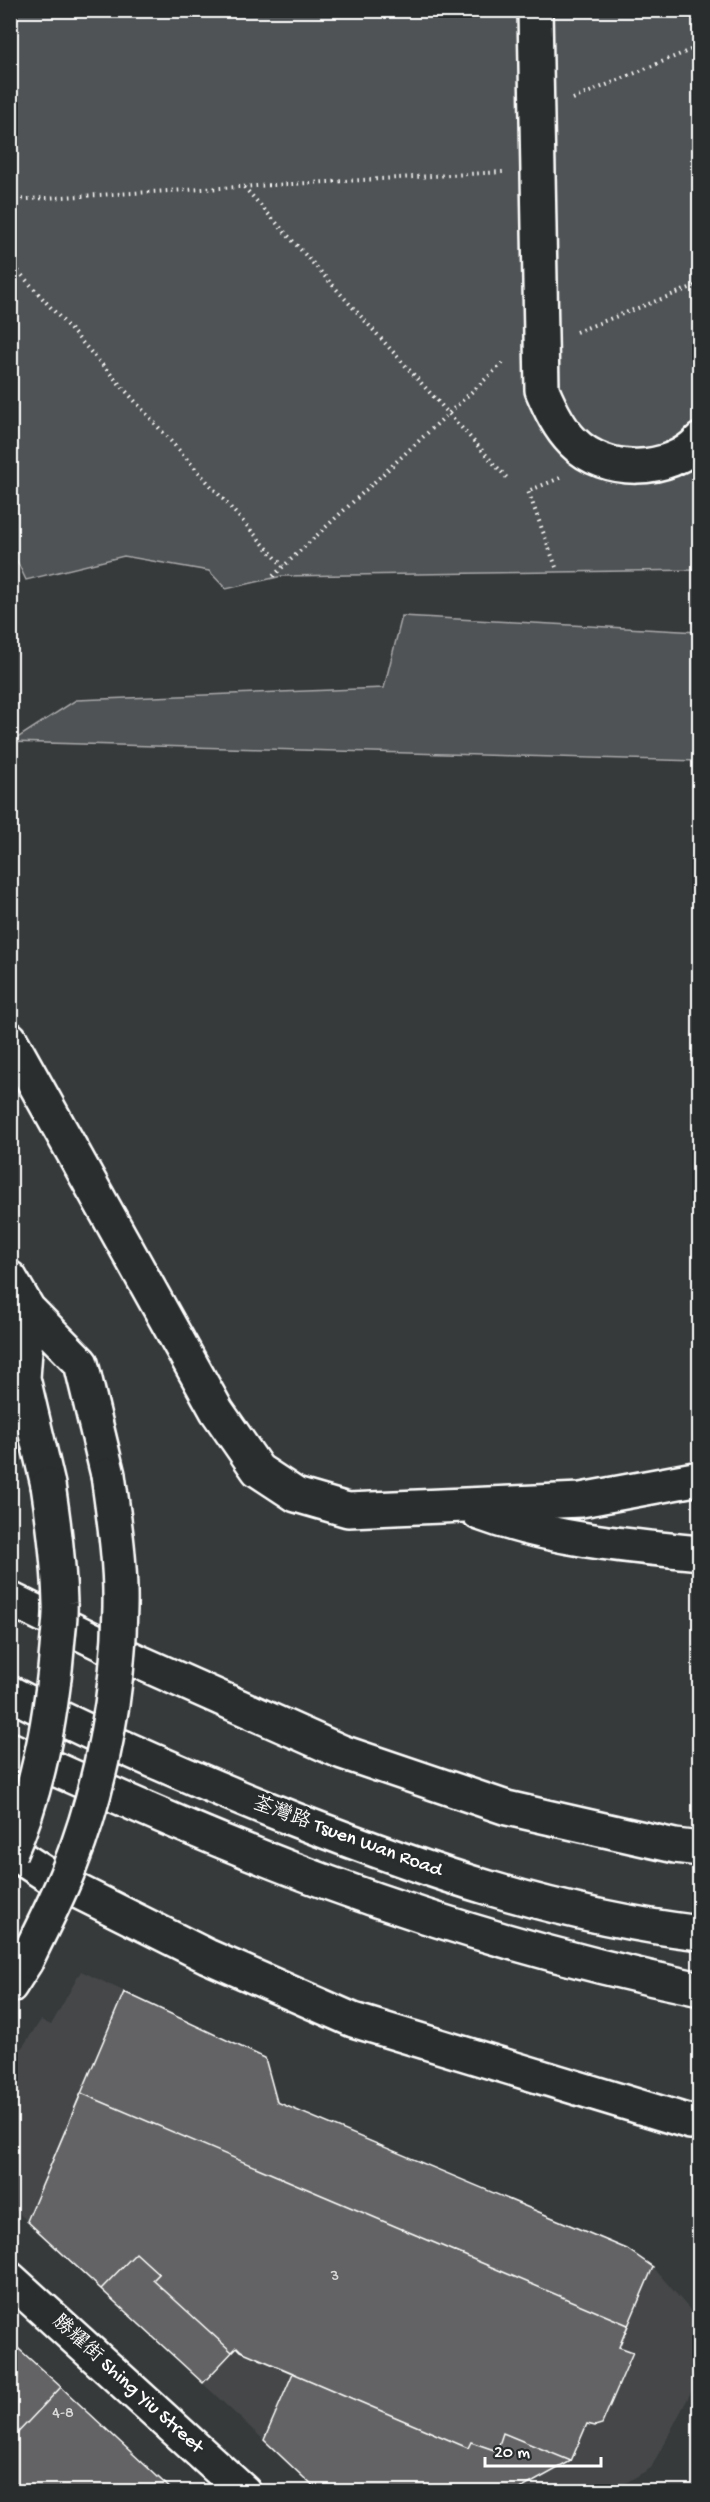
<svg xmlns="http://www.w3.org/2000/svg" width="710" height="2502" font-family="'Gochi Hand','LXGW WenKai TC',sans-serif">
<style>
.built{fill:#444748}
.green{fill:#505354;stroke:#a8a9aa;stroke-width:1.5}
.building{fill:#636465;stroke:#fff;stroke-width:1.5}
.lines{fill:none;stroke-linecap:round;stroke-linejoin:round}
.minor-casing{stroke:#fff;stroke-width:38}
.highway-casing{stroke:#fff;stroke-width:38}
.path{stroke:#fff;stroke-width:4;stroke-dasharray:1.5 4.5;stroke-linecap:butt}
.minor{stroke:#2a2d2e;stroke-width:33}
.highway{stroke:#2a2d2e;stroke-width:33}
.minor-bridge-casing{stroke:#fff;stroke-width:38;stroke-linecap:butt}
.minor-bridge{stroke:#2a2d2e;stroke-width:33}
.labels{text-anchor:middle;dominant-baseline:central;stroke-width:6;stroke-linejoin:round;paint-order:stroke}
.number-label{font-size:16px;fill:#d8d8d8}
.street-label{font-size:20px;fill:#fff;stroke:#2a2d2e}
</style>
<rect width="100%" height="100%" fill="#373a3b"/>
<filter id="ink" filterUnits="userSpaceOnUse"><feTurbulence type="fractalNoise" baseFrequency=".0167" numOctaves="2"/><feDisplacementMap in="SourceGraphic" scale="12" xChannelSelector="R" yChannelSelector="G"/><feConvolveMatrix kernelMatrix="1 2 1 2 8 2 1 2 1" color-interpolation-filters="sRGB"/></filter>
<g filter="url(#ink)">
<path class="built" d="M81,1971L265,2058L277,2102L627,2249L653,2267L697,2318L699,2368L697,2381L651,2468L612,2491H319L11,2206L10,2065L41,2020L51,2025Z"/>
<path class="green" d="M10,11H699V570L282,576L226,589L209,571L124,556L26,580L10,546Z
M402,616L699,632V761L11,742L76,700L384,688Z"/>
<path class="building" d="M124,1992L265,2058L277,2102L627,2249L653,2267L619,2347L633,2352L602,2424L595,2426L587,2424L571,2461L515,2492H319L264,2440L293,2373L241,2351L237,2347L203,2383L27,2221Z
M81,2093L628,2325L619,2347L633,2352L602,2424L595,2426L587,2424L571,2461L503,2433L497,2451L471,2442L468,2448L241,2351L237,2347L232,2352L153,2280L159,2274L136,2253L101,2289L27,2221Z
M10,2341L61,2387L174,2492H10Z
M61,2387L174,2492H10V2441Z"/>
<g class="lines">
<defs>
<path id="minor" d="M535,10L542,390C550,409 559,428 573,442C605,475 669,474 700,440
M10,1039L217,1411L258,1470L296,1495L348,1510L581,1500L700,1478
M10,1278L28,1309L81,1363L108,1475
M28,1309L23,1378L48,1485
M479,1513C549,1539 625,1546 700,1553
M10,1986L26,1961
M10,2279L244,2492"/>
<path id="highway" d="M10,1599L137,1661L342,1752L507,1808L675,1846L700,1849
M10,1693C101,1740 198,1781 293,1819C426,1871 557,1916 700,1933
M10,1749C116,1796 220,1843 329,1883C449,1927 574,1963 700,1989
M10,1851L55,1880L207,1956L353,2020L690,2122H700"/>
</defs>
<use href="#minor" class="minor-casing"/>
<use href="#highway" class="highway-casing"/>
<path class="path" d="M573,99L700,46
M244,187L507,478
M10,200L503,172
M10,262L283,566
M576,332L700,284
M556,567L528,491L560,478
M273,576L505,361"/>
<use href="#minor" class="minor"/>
<use href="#highway" class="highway"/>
<defs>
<path id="minor-bridge" d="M10,1853C39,1790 51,1717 57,1649C58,1634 61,1618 60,1603C59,1563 54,1524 48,1485
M26,1961C41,1929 58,1898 70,1866C101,1789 119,1690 120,1607C121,1563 114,1519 108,1475"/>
</defs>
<use href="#minor-bridge" class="minor-bridge-casing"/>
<use href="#minor-bridge" class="minor-bridge"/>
</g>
</g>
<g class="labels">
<g class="number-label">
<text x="335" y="2277">3</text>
<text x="63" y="2414">4-8</text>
</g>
<g class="street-label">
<text transform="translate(347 1838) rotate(20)">荃灣路 Tsuen Wan Road</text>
<text transform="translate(127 2385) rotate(42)">勝耀街 Shing Yiu Street</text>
</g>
</g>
<rect width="710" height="2502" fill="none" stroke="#2a2d2e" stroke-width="36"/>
<rect x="18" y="18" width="674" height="2466" fill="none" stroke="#fff" stroke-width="2" filter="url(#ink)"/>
<path d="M485 2457v9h116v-9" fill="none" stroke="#ffffff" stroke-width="3"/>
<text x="494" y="2457" font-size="18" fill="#ffffff" stroke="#2a2d2e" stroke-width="4.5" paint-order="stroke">20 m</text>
</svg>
